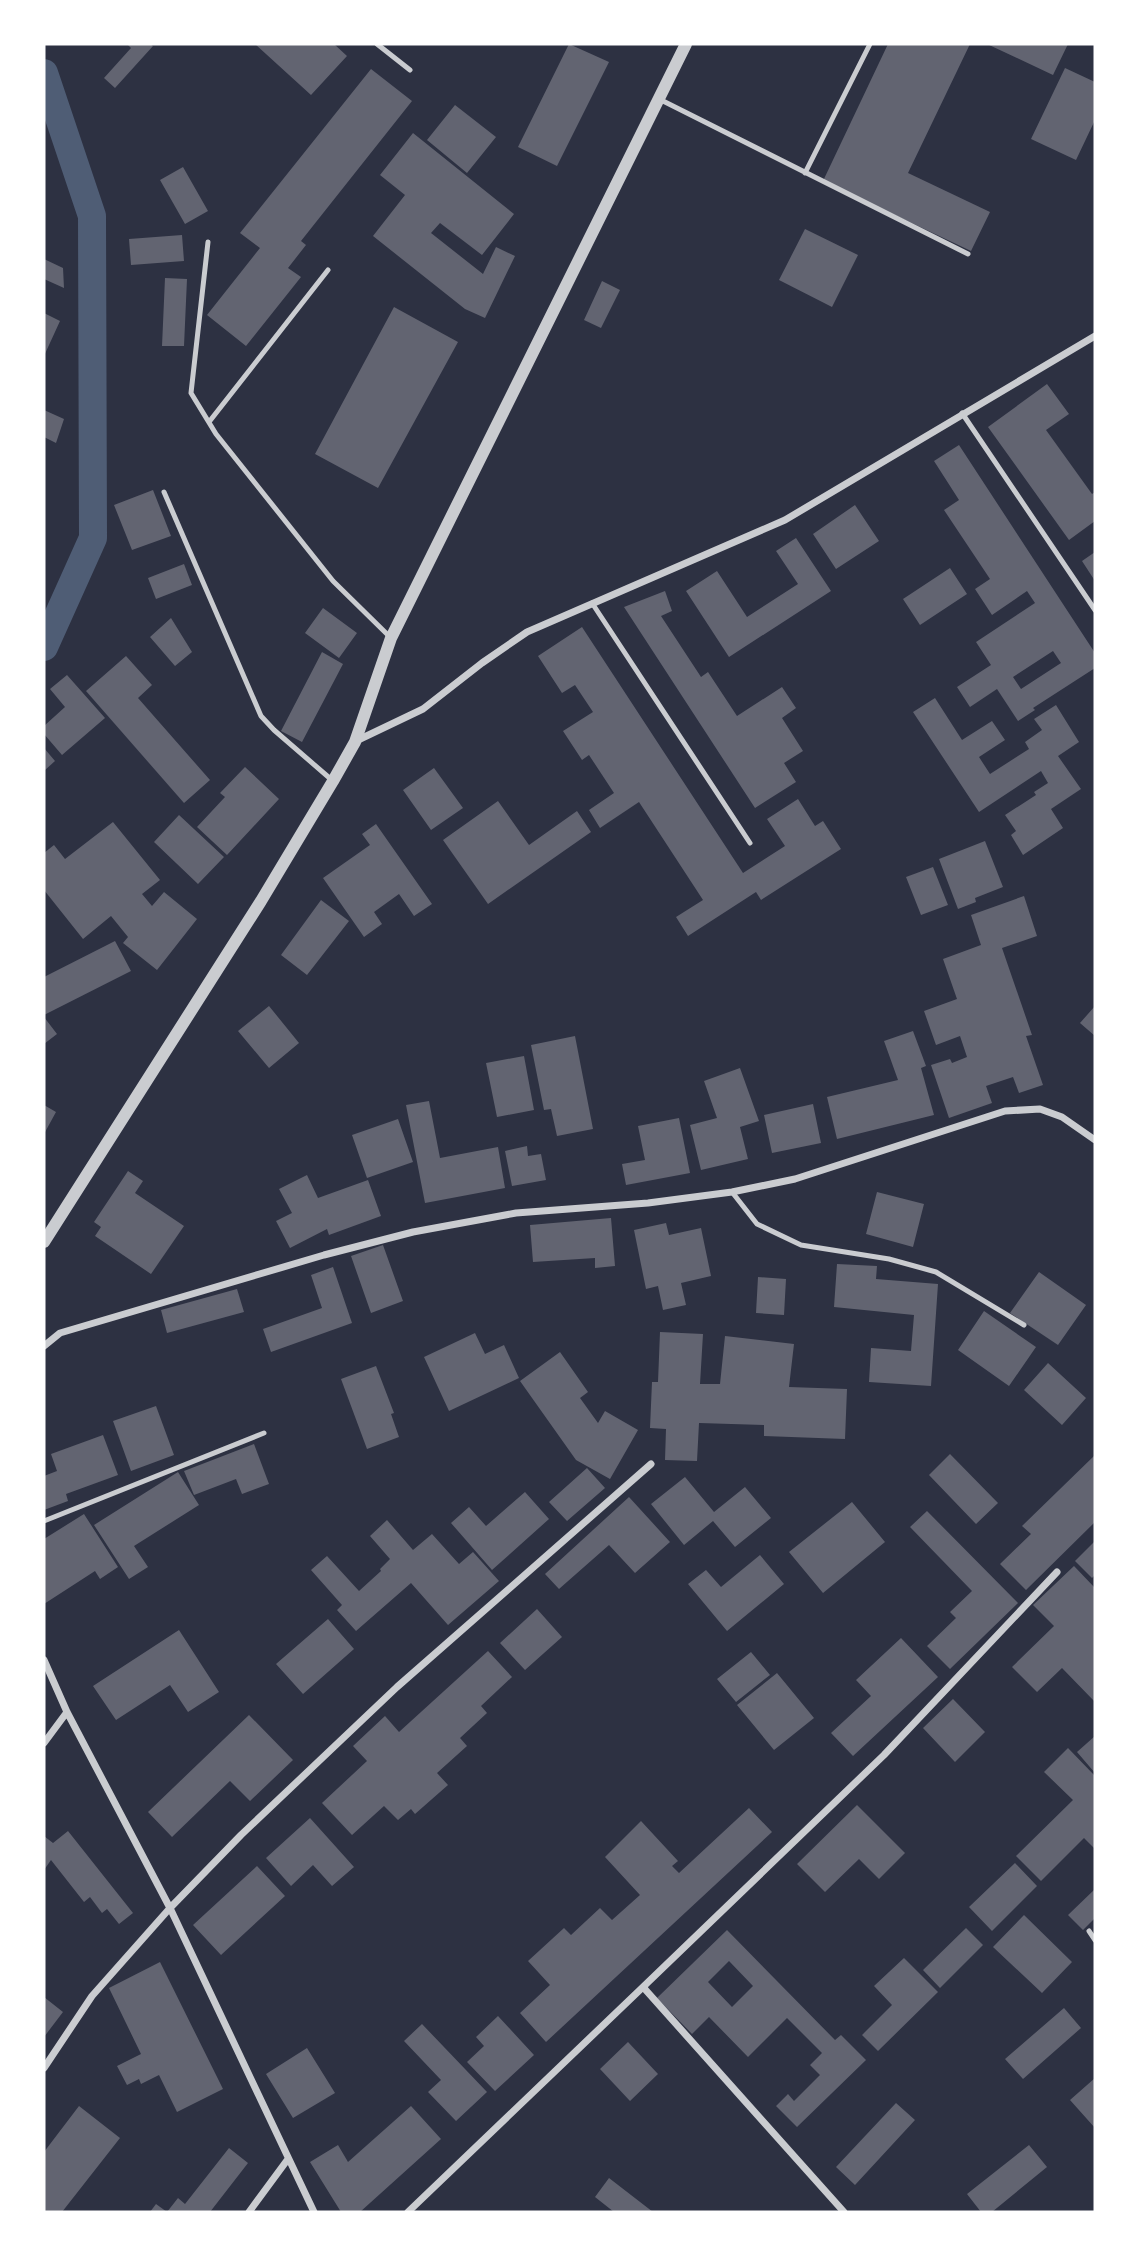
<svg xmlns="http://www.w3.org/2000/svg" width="1139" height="2256" font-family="Roboto,sans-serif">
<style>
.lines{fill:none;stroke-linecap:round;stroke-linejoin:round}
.canal{stroke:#4f5d75;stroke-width:28}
.building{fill:#626471;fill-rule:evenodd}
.service{stroke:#caccd0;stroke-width:5}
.minor{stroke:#caccd0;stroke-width:7}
.tertiary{stroke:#caccd0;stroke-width:12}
</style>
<rect width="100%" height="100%" fill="#2d3142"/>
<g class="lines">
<path class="canal" d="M44,73L92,216L93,538L44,647"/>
</g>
<path class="building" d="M127,44H150L153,46L115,88L104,78L131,48Z
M255,44H334L347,56L311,95Z
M569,44L609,62L557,166L518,147Z
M888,44H970L908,173L990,212L971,251L823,181Z
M987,44H1068L1053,75Z
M1065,68L1095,82V120L1076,160L1031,139Z
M371,69L412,101L301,241L306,245L288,268L301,277L246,346L207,315L260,248L240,233Z
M455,105L496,137L467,173L427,140Z
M413,133L514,214L482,255L440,223L431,233L483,274L496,247L515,256L485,318L465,309L373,236L405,195L380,175Z
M183,167L208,211L185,224L160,180Z
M805,229L858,255L832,307L779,280Z
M182,235L184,261L131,265L129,239Z
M44,259L63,268L64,288L44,279Z
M165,278L187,279L184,346H162Z
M602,281L620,290L601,328L584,320Z
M394,307L458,342L378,488L315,454Z
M44,313L60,321L44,356Z
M1047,384L1069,414L1046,430L1092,494L1095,492V521L1069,540L988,427Z
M44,410L64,419L56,443L44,437Z
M959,445L1095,653V668L1033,708L1035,710L1018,721L997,689L970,707L957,687L991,665L976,642L1035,603L1027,591L992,615L975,589L990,579L944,510L959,500L934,461ZM1053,651L1061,663L1021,689L1013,677Z
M153,490L171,536L132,550L114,505Z
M855,505L879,541L836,569L813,534Z
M796,538L831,591L729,657L686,591L717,571L747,617L798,584L776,551Z
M1095,552V581L1082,561Z
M184,564L192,585L156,599L148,578Z
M950,568L967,594L920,625L903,599Z
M665,591L672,611L661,616L701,677L708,672L737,716L782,687L796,708L782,718L803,751L784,763L796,782L755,808L624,607Z
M323,608L357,633L339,658L305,633Z
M171,618L192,652L175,666L150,637Z
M582,627L743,873L785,846L767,819L798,799L815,826L823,821L841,849L761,900L756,892L688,936L676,917L703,900L639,802L600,828L589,810L614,793L589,755L582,760L563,731L593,712L575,685L562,693L538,656Z
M322,652L343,664L302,742L281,731Z
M126,656L152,685L138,698L210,780L184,803L86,691Z
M67,675L105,718L62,755L44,734V726L65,707L50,689Z
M935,698L962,740L992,721L1005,740L979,757L990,774L1029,749L1025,742L1042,730L1034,719L1056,705L1079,742L1058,756L1081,789L1051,809L1063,828L1023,855L1011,835L1016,831L1005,815L1036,795L1034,792L1048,783L1041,771L979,812L913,712Z
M44,748L55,761L44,771Z
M245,767L279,799L227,855L197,827L225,797L220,793Z
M434,768L463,808L431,830L403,790Z
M498,801L529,845L577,811L591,832L488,904L443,840Z
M179,815L224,857L198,884L154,842Z
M113,822L160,880L142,894L152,906L164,892L197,919L157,970L123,943L128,937L111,916L83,939L44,890V853L54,845L65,859Z
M376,824L432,904L414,916L399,894L374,912L382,924L364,937L323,878L370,845L362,834Z
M985,841L1003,887L975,898L976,902L958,909L939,859Z
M933,867L948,905L921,915L906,877Z
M1024,896L1037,936L1002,948L1032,1035L1026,1036L1043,1085L1019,1093L1013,1077L986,1086L992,1103L949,1118L931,1065L950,1059L952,1063L967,1057L960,1036L936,1045L924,1011L957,999L943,959L981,945L971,915Z
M321,900L349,921L307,975L281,955Z
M115,941L131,971L44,1015V977Z
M269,1006L299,1043L269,1068L238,1031Z
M1095,1006V1036L1080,1023Z
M44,1017L57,1034L44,1044Z
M913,1031L926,1066L921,1068L934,1115L837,1139L827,1097L898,1080L884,1041Z
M575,1036L593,1129L557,1136L551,1109L544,1110L531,1045Z
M524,1056L534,1110L497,1117L486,1063Z
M740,1068L759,1121L740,1127L748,1159L701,1170L690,1125L717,1118L704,1081Z
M429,1101L440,1158L498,1147L505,1188L425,1203L406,1105Z
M813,1104L821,1143L772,1153L764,1115Z
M44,1105L56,1112L44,1134Z
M679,1118L690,1173L626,1185L622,1164L645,1160L638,1126Z
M398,1119L413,1162L367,1178L352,1135Z
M527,1146L528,1156L541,1154L546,1180L512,1186L505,1151Z
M128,1171L143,1181L135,1193L184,1226L151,1274L95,1236L101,1227L94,1222Z
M307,1175L318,1198L368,1180L381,1216L329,1235L327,1229L290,1248L276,1221L292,1213L279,1189Z
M877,1192L924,1204L913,1247L866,1234Z
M611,1218L615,1266L595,1268V1258L533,1262L530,1225Z
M666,1223L669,1235L701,1228L711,1276L681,1283L686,1305L663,1310L658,1286L646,1289L634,1230Z
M383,1245L403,1301L371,1313L351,1256Z
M837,1264L877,1266L876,1279L938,1284L931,1386L869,1382L871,1348L911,1351L914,1315L834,1307Z
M333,1267L352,1323L271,1352L263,1329L322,1308L311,1275Z
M1039,1272L1086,1305L1058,1345L1010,1313Z
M758,1277L786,1279L784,1315L756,1313Z
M237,1289L244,1312L167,1333L161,1310Z
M984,1311L1036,1347L1009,1386L958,1350Z
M660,1332L703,1334L700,1384H720L725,1336L794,1344L789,1387L847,1389L845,1439L764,1436V1425L699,1423L697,1461L665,1460L666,1429L650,1428L652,1382H658Z
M475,1333L485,1354L504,1345L519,1378L449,1411L424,1357Z
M560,1352L588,1392L580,1398L598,1423L605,1411L638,1430L610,1479L576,1460L520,1381Z
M1048,1363L1086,1398L1062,1425L1024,1390Z
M376,1366L394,1413L391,1414L399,1437L367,1449L341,1379Z
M156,1406L174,1455L131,1471L113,1421Z
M103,1435L118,1475L66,1494L68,1501L44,1510V1476L57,1471L51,1454Z
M254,1444L269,1484L242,1494L236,1479L194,1495L184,1471Z
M950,1454L998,1503L976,1524L929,1475Z
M1095,1455V1522L1026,1590L1000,1564L1031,1534L1022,1526Z
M587,1468L605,1488L567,1521L549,1502Z
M178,1472L199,1505L134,1546L148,1567L129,1579L94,1525Z
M685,1477L714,1512L745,1487L771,1518L735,1547L713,1521L684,1545L651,1504Z
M525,1492L549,1519L492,1570L451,1523L469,1507L486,1526Z
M629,1497L670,1542L635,1573L609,1545L559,1589L545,1574Z
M852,1502L885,1542L823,1593L789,1552Z
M927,1511L1018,1603L950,1669L927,1646L956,1618L950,1612L972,1591L910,1527Z
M84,1514L118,1567L100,1579L95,1571L44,1604V1539Z
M387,1520L413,1550L432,1534L459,1564L473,1552L499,1581L448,1625L411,1583L356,1631L337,1610L342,1605L311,1570L327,1556L359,1591L381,1571L380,1569L390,1559L370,1536Z
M1095,1541V1575L1092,1578L1075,1561Z
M760,1555L784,1584L727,1631L688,1584L706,1570L721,1587Z
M1074,1566L1095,1588V1702L1062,1668L1037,1692L1012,1667L1054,1626L1033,1605Z
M537,1609L562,1637L525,1670L500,1643Z
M328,1619L354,1649L303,1694L276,1664Z
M179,1630L219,1692L188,1712L170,1685L116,1720L93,1686Z
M901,1638L938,1677L853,1756L831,1733L871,1696L856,1680Z
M488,1651L512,1677L481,1706L487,1713L460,1738L467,1746L437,1773L448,1785L415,1814L411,1809L398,1820L384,1806L352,1835L322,1803L367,1761L353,1746L385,1716L399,1732Z
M751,1652L770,1675L736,1702L717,1679Z
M777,1673L814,1718L774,1750L737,1705Z
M953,1699L985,1732L955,1762L923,1728Z
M249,1715L293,1760L250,1801L230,1781L172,1837L148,1812Z
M1095,1736V1773L1077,1752Z
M1068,1748L1095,1776V1849L1084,1838L1041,1881L1016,1856L1073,1800L1044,1772Z
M857,1805L905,1853L879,1879L859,1859L825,1892L797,1864Z
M749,1808L772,1832L546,2042L520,2013L550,1985L528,1961L564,1928L571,1935L600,1908L612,1920L640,1895L605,1857L641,1821L678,1861L672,1866L679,1873Z
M310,1818L354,1867L332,1886L313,1865L291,1886L266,1858Z
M68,1831L133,1913L119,1924L107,1909L102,1913L90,1897L84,1902L51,1860L44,1870V1836L53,1843Z
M1015,1863L1037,1886L992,1931L969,1907Z
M257,1866L285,1896L221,1955L193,1925Z
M1095,1889V1918L1083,1930L1068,1915Z
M1024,1915L1072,1962L1042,1993L993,1947Z
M966,1928L983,1945L940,1988L923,1970Z
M727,1930L835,2040L841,2035L866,2060L797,2127L776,2106L788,2094L794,2101L820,2075L810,2065L822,2053L787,2018L748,2057L709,2017L692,2034L657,1998ZM729,1961L753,1986L732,2007L708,1982Z
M904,1958L938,1992L878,2051L862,2035L892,2005L874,1986Z
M160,1962L223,2089L177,2112L159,2075L141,2084L139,2079L127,2085L117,2066L141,2054L109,1988Z
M44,1997L63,2012L44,2037Z
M1064,2008L1081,2028L1023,2079L1005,2059Z
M498,2016L534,2055L495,2091L467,2062L484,2046L476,2037Z
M422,2024L487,2092L456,2121L428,2092L441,2080L404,2041Z
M628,2042L658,2074L630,2101L600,2069Z
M307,2048L335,2093L293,2118L266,2074Z
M1095,2078V2128L1070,2100Z
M896,2103L915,2120L855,2185L836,2167Z
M79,2106L120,2138L62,2212H44V2152Z
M411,2106L441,2139L360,2212H341L310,2162L338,2145L348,2162Z
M1029,2145L1047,2167L992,2212H981L967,2194Z
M229,2148L248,2163L210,2212H150L156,2204L167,2212L178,2198L185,2204Z
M609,2178L653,2212H614L595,2197Z"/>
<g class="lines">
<path class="service" d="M377,44L410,70
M659,99L968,254
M805,173L870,44
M208,242L191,393L216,434L333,581L391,638
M962,413L1095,610
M209,422L328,270
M164,492L261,716L274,730L333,781
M592,603L750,843
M732,1192L757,1224L801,1245L889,1259L936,1272L1024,1325
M44,1521L264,1433
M1089,1931L1095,1940"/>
<path class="minor" d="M356,741L423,709L482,663L527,632L785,520L1095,336
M44,1346L60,1333L324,1255L413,1232L516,1213L648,1203L732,1192L795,1179L1005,1111L1040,1109L1062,1117L1095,1140
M44,1660L67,1712L170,1908L314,2212
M44,1743L67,1712
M44,2068L92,1996L170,1908L241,1835L397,1687L651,1464
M249,2212L288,2159
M408,2212L643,1987
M844,2212L643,1987L884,1755L1057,1572"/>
<path class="tertiary" d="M44,1242L261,901L333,781L355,742L391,638L686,44"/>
</g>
<rect width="1139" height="2256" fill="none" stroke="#ffffff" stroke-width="91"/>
</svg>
